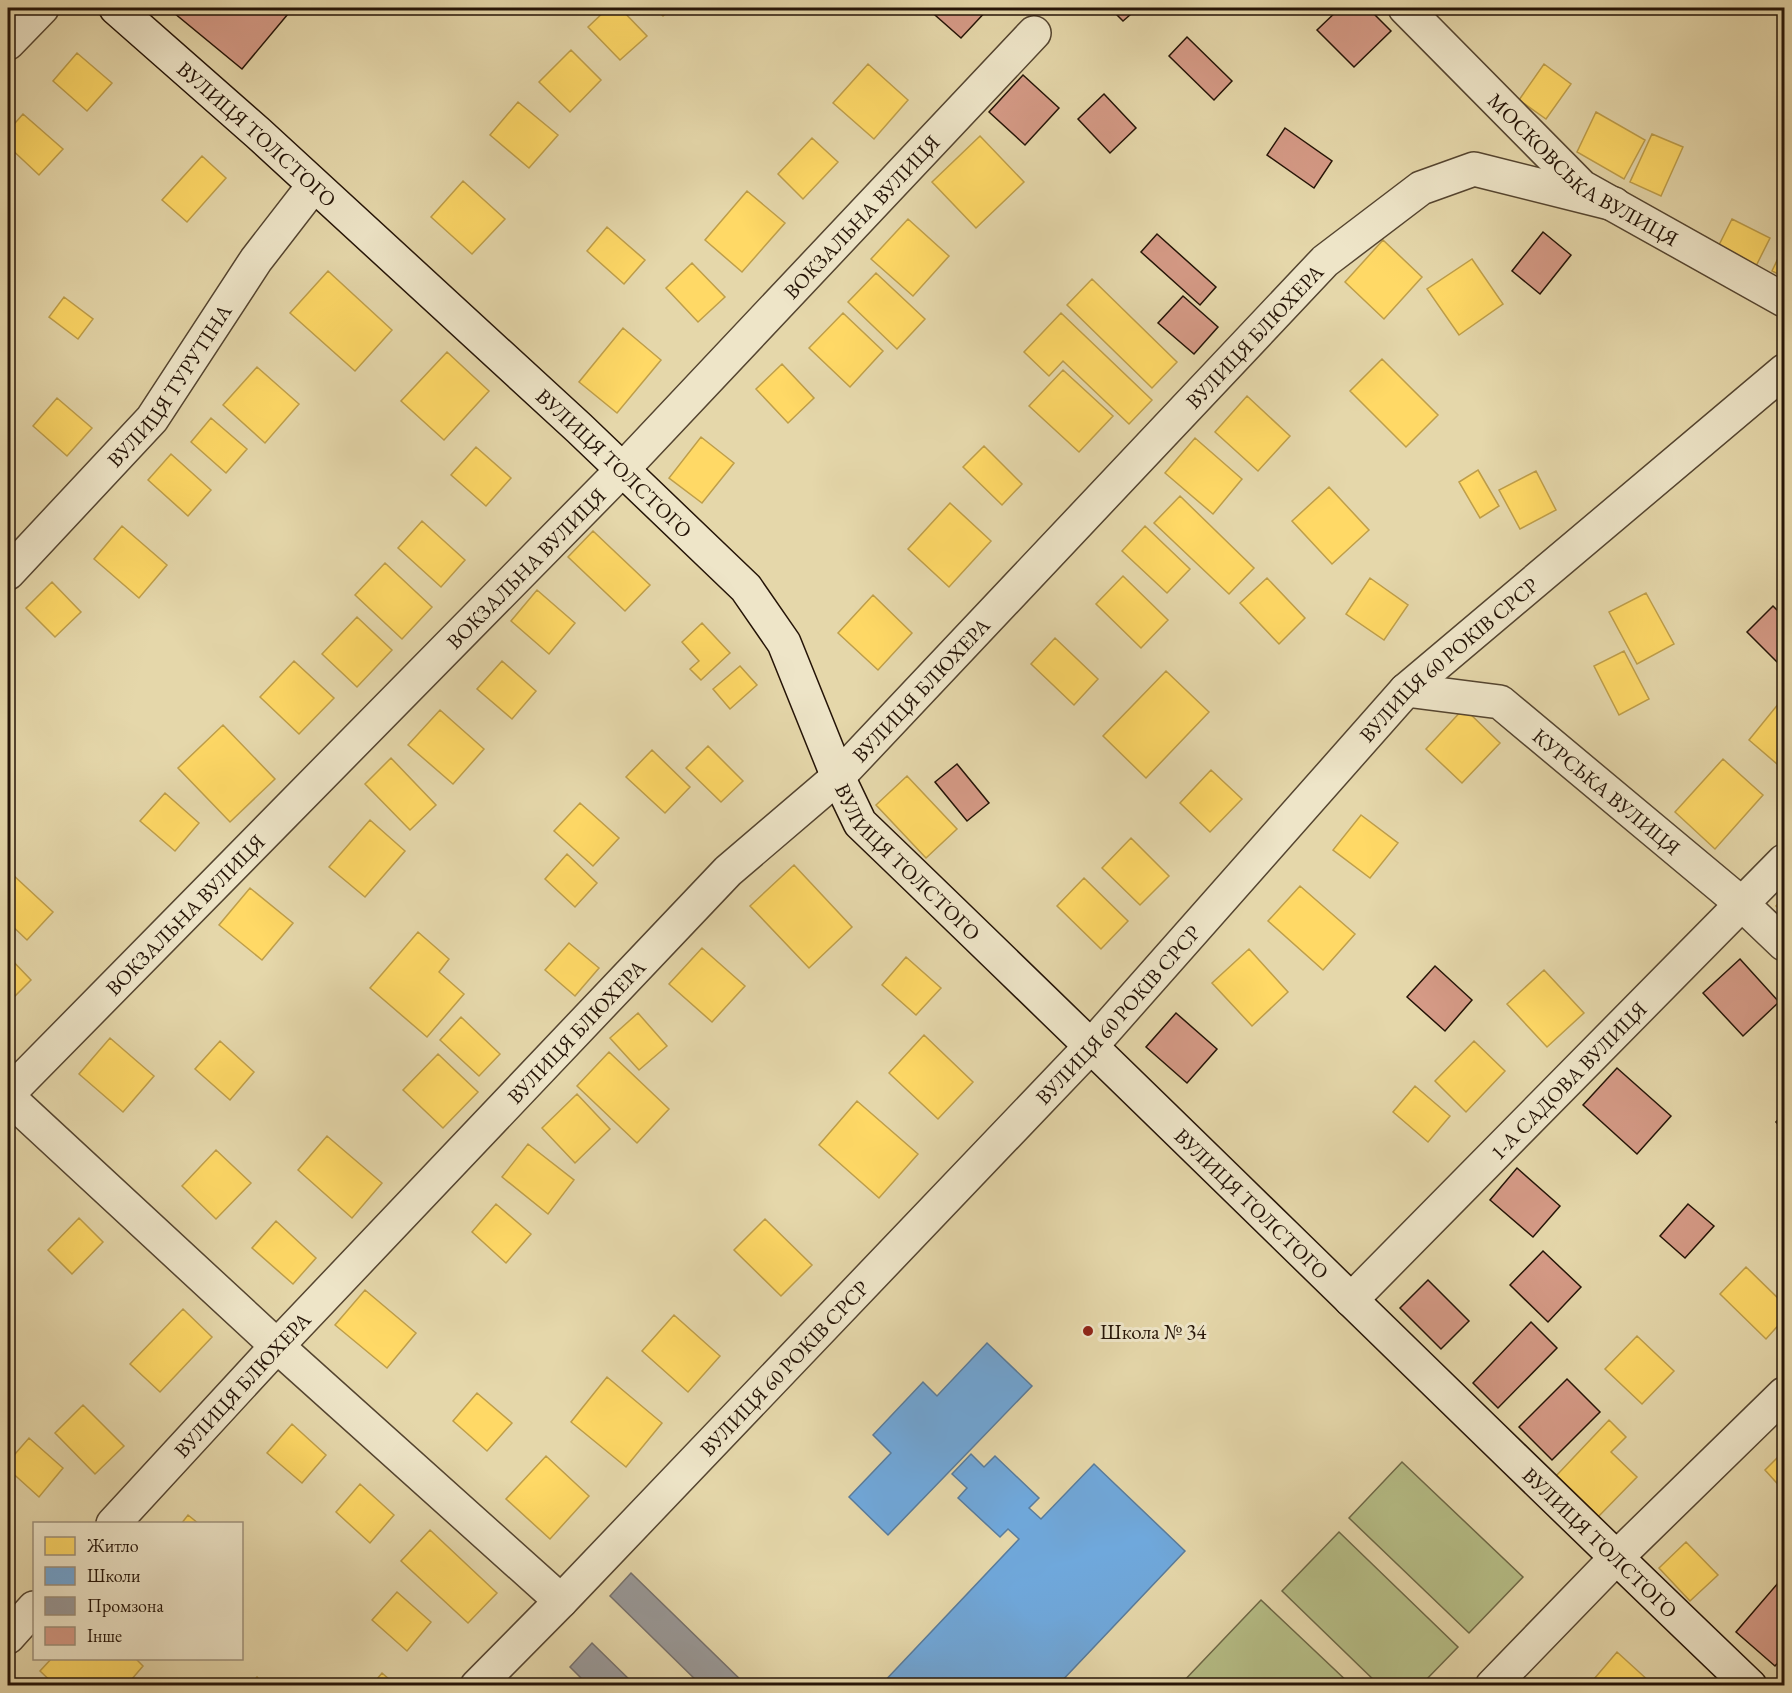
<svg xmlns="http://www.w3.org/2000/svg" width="1792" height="1693" font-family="'EB Garamond',serif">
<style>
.green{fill:#b6be87;stroke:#6e6947;stroke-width:1.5}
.homes{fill:#ffd966;stroke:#be9e4a;stroke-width:1.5}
.schools{fill:#6fa8dc;stroke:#597c9c;stroke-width:1.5}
.industry{fill:#999;stroke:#76716d;stroke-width:1.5}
.building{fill:#d59a86;stroke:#251407;stroke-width:1.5}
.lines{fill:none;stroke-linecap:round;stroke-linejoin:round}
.street-casing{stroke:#554530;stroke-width:36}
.secondary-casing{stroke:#251407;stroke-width:36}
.street{stroke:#eee5c8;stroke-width:33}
.secondary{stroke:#eee5c8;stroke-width:33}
.poi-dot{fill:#8f2418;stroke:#eee5c8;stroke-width:2}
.labels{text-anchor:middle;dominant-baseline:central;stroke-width:6;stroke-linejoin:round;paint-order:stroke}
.street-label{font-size:21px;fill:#251407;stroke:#eee5c8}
.poi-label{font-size:21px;fill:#251407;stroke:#eee5c8;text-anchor:start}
</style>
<rect width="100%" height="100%" fill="#e5d7aa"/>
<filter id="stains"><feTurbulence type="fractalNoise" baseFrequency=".00333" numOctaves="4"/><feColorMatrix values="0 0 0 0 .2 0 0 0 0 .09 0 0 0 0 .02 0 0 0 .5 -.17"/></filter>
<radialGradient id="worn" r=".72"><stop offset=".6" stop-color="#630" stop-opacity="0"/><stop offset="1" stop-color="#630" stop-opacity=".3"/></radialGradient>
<path class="green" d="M1402,1462L1523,1577L1469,1633L1349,1518Z
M1339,1532L1458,1647L1421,1685H1379L1282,1591Z
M1261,1600L1351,1685H1180Z"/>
<path class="homes" d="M608,8H620L647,36L620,60L588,27Z
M654,8H671L663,16Z
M571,50L601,80L570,112L539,82Z
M77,53L112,83L87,111L53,81Z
M868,64L908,100L874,139L833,103Z
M1544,64L1571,84L1546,119L1519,100Z
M518,102L558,135L529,168L490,135Z
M1596,112L1645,140L1624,179L1577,152Z
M23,114L63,149L39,175L8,146V131Z
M1652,134L1683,147L1661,196L1630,182Z
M980,136L1024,182L976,228L932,182Z
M812,138L838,162L803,199L778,174Z
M202,156L226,178L187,222L162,200Z
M463,181L505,219L472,254L431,217Z
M747,191L785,223L742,272L705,240Z
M908,219L949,256L913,296L871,259Z
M1732,219L1770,238L1753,272L1715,253Z
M607,227L645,260L624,284L587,251Z
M1383,240L1422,277L1384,319L1345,282Z
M1784,246V277L1772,271Z
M1472,259L1503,304L1459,335L1427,289Z
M692,263L725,297L698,322L666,288Z
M328,271L392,330L355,371L290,313Z
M876,273L925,319L897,349L848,302Z
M1092,279L1177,362L1152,388L1067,305Z
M64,297L93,319L78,339L49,317Z
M843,313L883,351L850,387L809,348Z
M1061,313L1152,400L1129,424L1063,361L1049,376L1024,352Z
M623,328L661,360L617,413L579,382Z
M447,352L489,391L444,440L401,401Z
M1382,359L1438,415L1406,447L1350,391Z
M782,364L814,398L788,423L756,389Z
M257,367L299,404L265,443L223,405Z
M1063,370L1113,416L1079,452L1029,406Z
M1247,396L1290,436L1258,471L1215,432Z
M57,398L92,428L67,456L33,426Z
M211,418L247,449L226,473L191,442Z
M701,437L734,463L702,503L669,478Z
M1195,438L1242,479L1213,514L1165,473Z
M984,446L1022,484L1002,505L963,467Z
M476,447L511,478L486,506L451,475Z
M171,454L211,490L188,516L148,480Z
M1478,470L1499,506L1480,518L1459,482Z
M1536,471L1556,510L1520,529L1499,490Z
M1329,487L1369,530L1332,564L1292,521Z
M1180,496L1254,568L1229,594L1154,523Z
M950,503L991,541L949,587L908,549Z
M422,521L465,560L441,587L398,548Z
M122,526L167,565L139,598L94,559Z
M1145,526L1190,569L1167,593L1122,551Z
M593,531L650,585L625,611L568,557Z
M385,563L432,607L402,639L355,595Z
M1123,576L1168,620L1141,648L1096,604Z
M1267,578L1305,618L1279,644L1240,603Z
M1370,578L1408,605L1384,640L1346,614Z
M52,582L81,612L55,637L26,608Z
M537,590L575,623L549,654L511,621Z
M1646,593L1674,644L1637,664L1609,612Z
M873,595L912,633L878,670L838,633Z
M357,617L392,650L357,687L322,654Z
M702,623L730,653L701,680L690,669L699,661L682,642Z
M1055,638L1098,679L1074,705L1031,664Z
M1624,651L1649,699L1619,715L1594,666Z
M294,661L334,698L299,734L260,697Z
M502,661L536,691L512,719L477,689Z
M740,666L757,685L730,709L713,689Z
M1166,671L1209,712L1146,778L1103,736Z
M1779,703L1784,708V770L1749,740Z
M1464,708L1500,743L1462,783L1426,749Z
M440,710L484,749L453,784L408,745Z
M223,725L275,779L230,822L178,768Z
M708,746L743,781L721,802L686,768Z
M652,750L690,787L665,813L626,777Z
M391,758L436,805L410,830L365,784Z
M1723,759L1763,795L1715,849L1675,812Z
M1211,770L1242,799L1210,832L1180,803Z
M907,776L957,829L926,858L876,805Z
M165,793L199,823L175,851L140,821Z
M580,803L619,838L593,866L554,831Z
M1361,815L1398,843L1370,878L1333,850Z
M370,820L405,851L365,897L329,867Z
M1131,838L1169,876L1140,905L1102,868Z
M567,854L597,883L575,907L545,879Z
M794,865L852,927L809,968L750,906Z
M12,874L53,912L27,940L8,922V879Z
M1084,878L1128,921L1101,949L1057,906Z
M1300,886L1355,934L1323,970L1268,921Z
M250,888L293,923L262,960L219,925Z
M1784,897V914L1776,906Z
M418,932L449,959L439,972L464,994L427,1037L370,988Z
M569,943L599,968L575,996L545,970Z
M702,948L745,986L712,1022L669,984Z
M1249,949L1288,992L1252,1026L1212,983Z
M8,956L31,980L11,1000L8,996Z
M906,957L941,988L916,1015L882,985Z
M1544,970L1584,1013L1547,1047L1507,1004Z
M638,1013L667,1046L639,1070L610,1038Z
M461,1017L500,1054L479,1076L440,1040Z
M924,1035L973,1082L938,1119L889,1073Z
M110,1038L154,1076L123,1112L79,1074Z
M220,1041L254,1072L230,1100L195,1069Z
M1474,1041L1505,1071L1466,1112L1435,1081Z
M609,1052L669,1109L637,1143L577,1086Z
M438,1054L478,1092L443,1128L403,1090Z
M1415,1086L1450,1116L1428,1142L1393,1112Z
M577,1094L610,1129L575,1163L542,1128Z
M857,1101L918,1154L879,1198L819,1145Z
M327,1136L382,1183L352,1218L298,1170Z
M528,1144L574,1180L548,1214L502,1177Z
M216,1150L251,1183L216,1219L182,1186Z
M496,1204L531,1234L506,1263L472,1232Z
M79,1218L103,1242L72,1274L48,1250Z
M765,1219L812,1265L781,1296L734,1250Z
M276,1221L316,1258L293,1284L252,1248Z
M1746,1267L1784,1304V1319L1766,1339L1720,1294Z
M365,1290L416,1333L387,1368L335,1325Z
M183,1309L212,1337L160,1392L130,1364Z
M674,1315L720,1356L688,1392L642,1351Z
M1637,1336L1674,1371L1642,1404L1605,1369Z
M607,1377L662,1423L626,1467L571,1422Z
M477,1393L512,1423L487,1451L453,1421Z
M83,1405L124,1446L95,1474L55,1433Z
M1609,1420L1626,1437L1611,1452L1637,1477L1598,1517L1556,1476Z
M292,1424L326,1455L302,1483L267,1453Z
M29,1438L63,1468L39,1497L8,1469V1462Z
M1784,1451V1491L1765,1470Z
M546,1456L589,1496L550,1539L506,1499Z
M360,1484L394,1515L370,1543L336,1512Z
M188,1515L199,1524H181Z
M430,1530L497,1593L468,1623L401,1561Z
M1686,1542L1718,1575L1690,1601L1659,1568Z
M397,1592L431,1622L407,1651L372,1620Z
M1617,1652L1650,1682L1647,1686H1588Z
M52,1658H135L143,1666L126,1686H56L40,1671Z
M382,1673L397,1686H371Z
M257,1677L266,1686H249Z"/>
<path class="schools" d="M987,1343L1032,1386L888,1535L849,1497L891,1453L873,1435L923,1382L937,1396Z
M971,1454L984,1467L995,1456L1039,1498L1029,1508L1041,1519L1094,1464L1185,1551L1057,1686H880L1019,1539L1008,1529L1000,1537L958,1498L967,1488L952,1474Z"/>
<path class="industry" d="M631,1573L747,1686H702L610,1596Z
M592,1643L636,1686H589L570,1667Z"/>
<path class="building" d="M168,8H293L242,69Z
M927,8H989L961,38Z
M1110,8H1138L1123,21Z
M1340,8H1368L1391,31L1354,67L1317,30Z
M1187,37L1232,81L1214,100L1169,56Z
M1023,75L1059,108L1025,145L989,112Z
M1104,94L1136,128L1110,153L1078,119Z
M1285,128L1332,161L1314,188L1267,155Z
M1543,232L1571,255L1540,294L1512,271Z
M1157,234L1216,287L1200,305L1141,252Z
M1183,296L1218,327L1194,354L1158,323Z
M1773,606L1784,617V669L1747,632Z
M957,764L989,803L967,821L935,782Z
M1740,959L1779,1002L1743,1036L1703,993Z
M1435,966L1472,1000L1445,1031L1407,997Z
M1176,1013L1217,1049L1187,1083L1146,1047Z
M1617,1068L1671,1116L1637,1154L1583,1105Z
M1784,1113V1131L1776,1122Z
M1517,1168L1560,1206L1533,1237L1490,1200Z
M1688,1204L1714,1226L1685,1258L1660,1236Z
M1543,1251L1581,1287L1548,1322L1510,1285Z
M1428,1280L1469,1321L1441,1349L1400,1308Z
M1531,1322L1557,1348L1498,1408L1473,1383Z
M1567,1379L1600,1412L1552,1460L1519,1427Z
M1778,1583L1784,1589V1656L1775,1666L1736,1632Z"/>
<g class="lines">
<defs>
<g id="street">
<path id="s1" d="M1405,8L1582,187L1784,300"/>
<path d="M8,43L42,8"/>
<path id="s2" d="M8,573L152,419L256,260L314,185"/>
<path id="s3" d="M1406,690L1500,702L1742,904L1784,944"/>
<path id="s4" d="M8,1094L623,469L1034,33"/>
<path d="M8,1097L277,1346L561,1601"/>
<path id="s5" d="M1351,1300L1784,861"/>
<path id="s6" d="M113,1524L277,1346L728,871L838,777L1325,261L1421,188L1474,169L1614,204"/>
<path d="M8,1637L34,1608"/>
<path id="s7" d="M477,1686L561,1601L1092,1045L1406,690L1784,371"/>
<path d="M1492,1686L1616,1558L1784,1394"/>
</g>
<g id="secondary">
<path id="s8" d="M116,8L258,133L579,428L746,588L784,643L838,777L860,823C1158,1109 1451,1400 1750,1686"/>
</g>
</defs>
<use href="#street" class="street-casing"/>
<use href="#secondary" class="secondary-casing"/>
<use href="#street" class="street"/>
<use href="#secondary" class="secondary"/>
</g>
<circle class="poi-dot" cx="1088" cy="1331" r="6"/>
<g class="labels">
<g class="street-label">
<text stroke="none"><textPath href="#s8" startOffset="189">ВУЛИЦЯ ТОЛСТОГО</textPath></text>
<text stroke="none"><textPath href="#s1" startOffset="242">МОСКОВСЬКА ВУЛИЦЯ</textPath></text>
<text stroke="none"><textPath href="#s4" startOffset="1224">ВОКЗАЛЬНА ВУЛИЦЯ</textPath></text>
<text stroke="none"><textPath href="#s6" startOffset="1648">ВУЛИЦЯ БЛЮХЕРА</textPath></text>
<text stroke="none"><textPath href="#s2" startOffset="248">ВУЛИЦЯ ТУРУТІНА</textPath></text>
<text stroke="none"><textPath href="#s8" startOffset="675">ВУЛИЦЯ ТОЛСТОГО</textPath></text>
<text stroke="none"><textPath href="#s4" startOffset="738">ВОКЗАЛЬНА ВУЛИЦЯ</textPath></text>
<text stroke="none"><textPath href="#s7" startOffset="1414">ВУЛИЦЯ 60 РОКІВ СРСР</textPath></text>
<text stroke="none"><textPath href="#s6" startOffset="1162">ВУЛИЦЯ БЛЮХЕРА</textPath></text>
<text stroke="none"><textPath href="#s3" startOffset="234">КУРСЬКА ВУЛИЦЯ</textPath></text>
<text stroke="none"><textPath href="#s8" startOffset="1179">ВУЛИЦЯ ТОЛСТОГО</textPath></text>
<text stroke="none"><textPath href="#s4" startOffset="252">ВОКЗАЛЬНА ВУЛИЦЯ</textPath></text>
<text stroke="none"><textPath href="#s7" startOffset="928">ВУЛИЦЯ 60 РОКІВ СРСР</textPath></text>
<text stroke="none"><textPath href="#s6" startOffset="676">ВУЛИЦЯ БЛЮХЕРА</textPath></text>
<text stroke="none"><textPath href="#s5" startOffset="309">1-А САДОВА ВУЛИЦЯ</textPath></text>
<text stroke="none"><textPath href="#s8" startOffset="1665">ВУЛИЦЯ ТОЛСТОГО</textPath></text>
<text stroke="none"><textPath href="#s7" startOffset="442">ВУЛИЦЯ 60 РОКІВ СРСР</textPath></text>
<text stroke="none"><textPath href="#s6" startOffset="190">ВУЛИЦЯ БЛЮХЕРА</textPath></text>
<text stroke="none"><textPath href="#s8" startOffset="2151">ВУЛИЦЯ ТОЛСТОГО</textPath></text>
</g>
<g class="poi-label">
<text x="1100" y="1331">Школа № 34</text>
</g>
</g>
<rect width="1792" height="1693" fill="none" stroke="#e5d7aa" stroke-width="30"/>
<rect x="9" y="9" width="1774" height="1675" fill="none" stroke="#251407" stroke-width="3"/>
<rect x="15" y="15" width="1762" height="1663" fill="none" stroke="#251407" stroke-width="1.5"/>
<rect x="33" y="1522" width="210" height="138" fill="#eee5c8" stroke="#9e917b" stroke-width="1.5"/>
<rect x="45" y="1537" width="30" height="18" fill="#ffd966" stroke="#9e917b" stroke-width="1.5"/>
<text x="87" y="1552" font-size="18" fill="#251407">Житло</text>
<rect x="45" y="1567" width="30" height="18" fill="#6fa8dc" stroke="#9e917b" stroke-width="1.5"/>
<text x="87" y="1582" font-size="18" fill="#251407">Школи</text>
<rect x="45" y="1597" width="30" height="18" fill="#999999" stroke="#9e917b" stroke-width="1.5"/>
<text x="87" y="1612" font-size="18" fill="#251407">Промзона</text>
<rect x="45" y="1627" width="30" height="18" fill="#d59a86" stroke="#9e917b" stroke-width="1.5"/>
<text x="87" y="1642" font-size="18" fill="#251407">Інше</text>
<rect width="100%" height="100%" filter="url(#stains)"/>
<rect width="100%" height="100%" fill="url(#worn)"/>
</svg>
